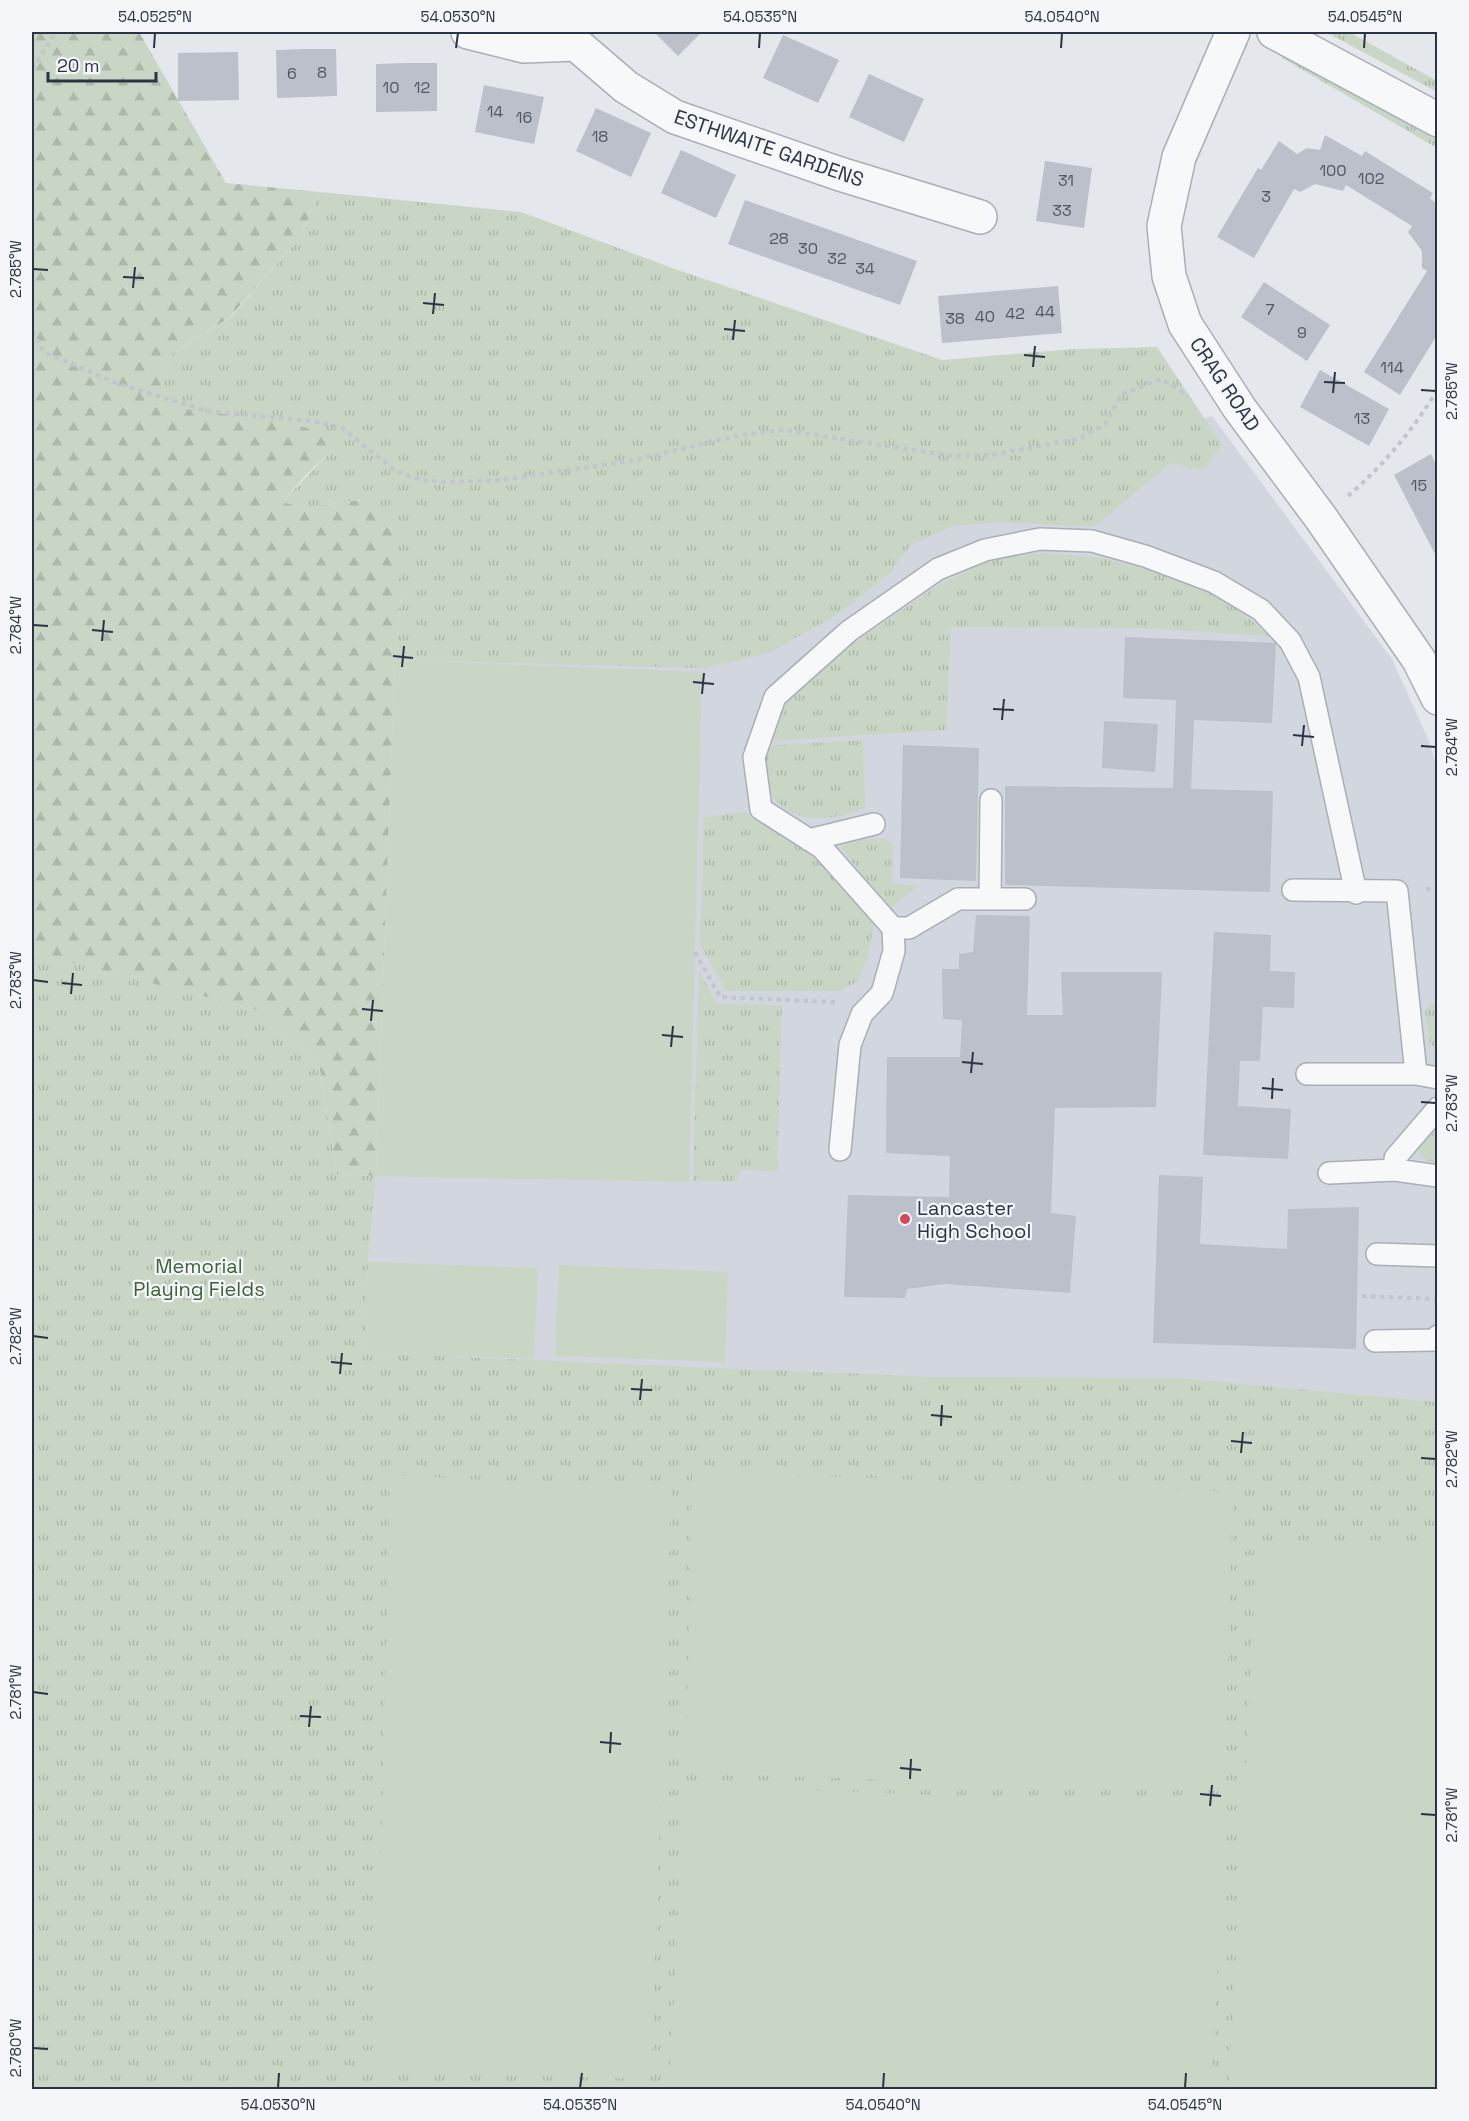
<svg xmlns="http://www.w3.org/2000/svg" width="1469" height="2121" font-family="'Space Grotesk',sans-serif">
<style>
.built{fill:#d2d6de}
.grass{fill:url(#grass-tufts)}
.forest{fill:url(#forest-firs)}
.pitch{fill:#c9d6c5}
.building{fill:#bbc0ca}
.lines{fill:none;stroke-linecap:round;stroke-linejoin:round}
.service-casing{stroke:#a9aeb7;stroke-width:24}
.minor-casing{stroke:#a9aeb7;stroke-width:36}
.path{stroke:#c2c5cb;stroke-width:4;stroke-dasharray:4.5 4.5;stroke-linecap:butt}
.service{stroke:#f7f8fa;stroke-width:21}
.minor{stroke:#f7f8fa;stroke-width:33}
.ticks{fill:none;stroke:#2b3445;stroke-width:2}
.poi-dot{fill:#d1495b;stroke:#f4f6f9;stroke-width:2}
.labels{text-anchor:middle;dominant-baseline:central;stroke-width:4.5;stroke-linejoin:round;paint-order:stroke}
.number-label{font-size:16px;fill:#4f5766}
.street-label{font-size:20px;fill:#2b3445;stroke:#f4f6f9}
.poi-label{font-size:20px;fill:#2b3445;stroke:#f4f6f9;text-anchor:start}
.park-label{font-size:20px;fill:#3f6138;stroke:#f4f6f9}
.neatline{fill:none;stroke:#2b3445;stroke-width:2}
.ticks-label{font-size:15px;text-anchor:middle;fill:#2b3445}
</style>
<defs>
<pattern id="grass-tufts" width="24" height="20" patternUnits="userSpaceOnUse" patternTransform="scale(1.5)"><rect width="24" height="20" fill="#c9d6c5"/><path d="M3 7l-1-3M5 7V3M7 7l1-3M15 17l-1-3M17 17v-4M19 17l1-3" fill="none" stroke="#adb8ab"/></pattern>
<pattern id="forest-firs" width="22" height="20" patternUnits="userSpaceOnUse" patternTransform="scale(1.5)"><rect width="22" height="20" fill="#c9d6c5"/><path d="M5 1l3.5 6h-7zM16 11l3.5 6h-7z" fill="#adb8ab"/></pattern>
</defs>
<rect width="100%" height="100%" fill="#e4e7ec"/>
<path class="built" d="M1212,416L1392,659L1429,741L1437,767V2089L319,2090L368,1262L376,1176L395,660L401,597L830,512Z"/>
<path class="grass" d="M1326,32H1349L1437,81V92Z
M1285,53L1437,137V148L1282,58Z
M320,192L521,212L675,269L942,360L1074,349L1157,347L1222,445L1203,471L1171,463L1094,527L1000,522L953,526L911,545L890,573L841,612L769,653L705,668L395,660L401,597L359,500L305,508L282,502L342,440L153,406L172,354L230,318L300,237Z
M1045,553L1102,558L1159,572L1223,598L1271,636L1142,628L951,627L946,730L768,741L781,710L805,683L839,653L939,585L997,557Z
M863,740L865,808C828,824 777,825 765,779C762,769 764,756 764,746Z
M746,812L798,841L841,884L874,925L868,955L858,981L840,991H726L700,944L704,817Z
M884,838L893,845L892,883L919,886L890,908L882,903L840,845L852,840Z
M32,953L259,1009L319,1064L337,1174L376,1176L368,1262L365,1353L932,1377L1178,1378L1437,1402V2089L32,2090Z
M699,971L717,1004L782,1005L777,1172L740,1169L737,1182L693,1181Z
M1437,1002H1438L1437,1053L1429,1041L1425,1011L1429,1005Z
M1437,1130V1162L1426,1161L1419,1153V1145Z"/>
<path class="forest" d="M32,32H139L226,183L320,192L300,237L229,318L172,354L154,405L292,423L343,440L307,474L282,502L305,508L359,500L397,522L401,597L395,660L376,1176L337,1174L319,1064L259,1010L32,953Z"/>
<path class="pitch" d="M395,660L702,672L689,1182L376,1176Z
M368,1262L538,1268L534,1359L365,1353Z
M559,1265L728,1272L725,1362L555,1356Z
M692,1471L1233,1492L1224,1791L686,1773Z
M390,1475L671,1489L651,2079L376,2072Z
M1257,1542L1437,1550V2089L1229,2088Z
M685,1786L1226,1805L1211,2089H669Z"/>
<path class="building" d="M654,32H702L678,56Z
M783,35L839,60L818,103L763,78Z
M307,49H336L337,96L277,98L276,50Z
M238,52L239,100L178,101V53Z
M407,63H437V111L376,112V64Z
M869,74L924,99L904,142L849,117Z
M484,85L544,97L534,144L475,132Z
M596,108L651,133L631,177L576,151Z
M1325,135L1362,156L1365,151L1397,171L1433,193L1430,198L1437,204V335L1400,395L1364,372L1427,271L1422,268V251L1408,232L1412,226L1346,185L1343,191L1315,184L1300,192L1294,189L1254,258L1217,237L1258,168L1261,170L1279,141L1297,154L1307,148L1320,150Z
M681,150L736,175L716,218L661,193Z
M1045,161L1092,168L1084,228L1036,221Z
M745,200L917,261L900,305L728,244Z
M1264,282L1330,325L1307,361L1241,317Z
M1058,286L1062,333L942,343L938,296Z
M1320,370L1389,409L1369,446L1300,407Z
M1431,454L1437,466V558L1394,475Z
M1125,637L1276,643L1272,723L1194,720L1191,789L1273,791L1270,892L1005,885V786L1173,788L1176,700L1123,698Z
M1104,721L1158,724L1155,772L1102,768Z
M903,745L979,748L976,881L900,878Z
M976,915L1030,916L1027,1015H1063L1061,972H1162L1156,1107L1055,1108L1051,1213L1076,1216L1070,1293L945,1284L907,1289L905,1298L844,1297L848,1195L949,1197L950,1156L886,1153L887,1057H960L962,1020L943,1019L942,969H959V954L973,952Z
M1214,932L1271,935L1270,971L1295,972L1294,1008L1263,1007L1260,1061H1240L1238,1106L1291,1109L1288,1159L1203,1155Z
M1159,1175L1203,1177L1200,1244L1287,1249L1288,1209L1359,1207L1356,1349L1153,1343Z"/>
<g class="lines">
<defs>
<path id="service" d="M809,840L874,824
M1293,890L1397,891L1416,1074L1438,1078
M990,899L991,800
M1025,899H958L909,928H893L822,848L761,809L754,757L775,697L849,631L938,569L985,550L1040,539L1092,541L1145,556L1214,582L1261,610L1290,641L1309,677L1356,893
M1307,1074H1416
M1438,1108L1395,1158V1170L1438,1176
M840,1150L850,1045L862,1014L882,993L894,951L893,928
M1329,1173L1395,1170
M1377,1254L1438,1256
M1375,1341L1436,1340L1438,1336"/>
<path id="minor" d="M468,32L524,46L576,44L626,87L675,117L840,174L980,217
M1233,32L1179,157L1164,226L1169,276L1185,324L1240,409L1321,518L1419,660L1438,698
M1274,32L1438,120"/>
</defs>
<use href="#service" class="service-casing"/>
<use href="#minor" class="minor-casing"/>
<path class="path" d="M32,69L56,32
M32,331L44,352L116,383L207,411L311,421L342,428L397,472L422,480L446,482L500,480L630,461L741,435L783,430L952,456L991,455L1081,438L1105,424L1122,394L1162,379L1188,396
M1348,496C1384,465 1413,430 1438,389
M1426,889L1438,888
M695,952L720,997L836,1002
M1362,1296L1438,1299"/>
<use href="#service" class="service"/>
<use href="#minor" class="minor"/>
</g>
<path class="ticks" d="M154,48L155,33M456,48L458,33M759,48L760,33M1061,48L1062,33M1364,48L1365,33M33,269L48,270M123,277L144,278M133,288L135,267M423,303L444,305M433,314L435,293M724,329L745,331M733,340L735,320M1024,355L1045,357M1033,367L1035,346M1324,382L1345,383M1421,390L1436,391M1333,393L1335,372M33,625L48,626M92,630L113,632M102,641L104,620M393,656L413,658M402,667L404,646M693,682L714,684M702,694L704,673M993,709L1014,710M1002,720L1004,699M1293,735L1314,737M1302,746L1304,725M1421,746L1436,747M33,980L48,982M62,983L82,985M71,994L73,973M362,1009L383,1011M371,1021L373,1000M662,1035L683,1037M671,1047L673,1026M962,1062L983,1064M971,1073L973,1052M1262,1088L1283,1090M1272,1099L1273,1078M1421,1102L1436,1103M33,1336L48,1338M331,1362L352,1364M340,1374L342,1353M631,1389L652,1390M640,1400L642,1379M931,1415L952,1417M941,1426L942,1405M1231,1441L1252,1443M1241,1453L1243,1432M1421,1458L1436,1459M33,1692L48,1694M300,1716L321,1717M309,1727L311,1706M600,1742L621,1744M610,1753L611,1732M900,1768L921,1770M910,1779L911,1759M1200,1794L1221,1796M1210,1806L1212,1785M1421,1814L1436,1815M33,2048L48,2049M278,2088L279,2073M580,2088L582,2073M883,2088L884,2073M1185,2088L1186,2073"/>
<circle class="poi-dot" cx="905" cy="1219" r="6"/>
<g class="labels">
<g class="number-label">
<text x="322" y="72">8</text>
<text x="292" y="73">6</text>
<text x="391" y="87">10</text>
<text x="422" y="87">12</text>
<text x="495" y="111">14</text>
<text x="524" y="117">16</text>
<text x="600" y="136">18</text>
<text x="1333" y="170">100</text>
<text x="1371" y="178">102</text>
<text x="1066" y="180">31</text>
<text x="1266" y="196">3</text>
<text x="1062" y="210">33</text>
<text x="779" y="238">28</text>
<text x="808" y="248">30</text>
<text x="837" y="258">32</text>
<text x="865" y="268">34</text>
<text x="1270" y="309">7</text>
<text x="1045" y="311">44</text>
<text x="1015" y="313">42</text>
<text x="985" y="316">40</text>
<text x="955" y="318">38</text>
<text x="1302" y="332">9</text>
<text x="1392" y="367">114</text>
<text x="1362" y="418">13</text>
<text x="1419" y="485">15</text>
</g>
<g class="street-label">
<text transform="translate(769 148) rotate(19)">ESTHWAITE GARDENS</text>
<text transform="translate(1225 384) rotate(56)">CRAG ROAD</text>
</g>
<g class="poi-label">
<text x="917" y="1208">Lancaster<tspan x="917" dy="23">High School</tspan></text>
</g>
<g class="park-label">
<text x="199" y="1266">Memorial<tspan x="199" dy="23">Playing Fields</tspan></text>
</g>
</g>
<rect width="1469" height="2121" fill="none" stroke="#f4f6f9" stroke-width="66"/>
<path d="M48 72v9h108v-9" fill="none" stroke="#2b3445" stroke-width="3"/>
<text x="57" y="72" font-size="18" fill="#2b3445" stroke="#f4f6f9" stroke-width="4.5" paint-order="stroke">20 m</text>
<rect x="33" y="33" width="1403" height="2055" class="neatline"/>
<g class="ticks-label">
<text x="155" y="22">54.0525°N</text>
<text x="458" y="22">54.0530°N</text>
<text x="760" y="22">54.0535°N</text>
<text x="1062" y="22">54.0540°N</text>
<text x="1365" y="22">54.0545°N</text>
<text transform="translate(16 269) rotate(-90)" y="5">2.785°W</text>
<text transform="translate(1452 391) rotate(-90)" y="5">2.785°W</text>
<text transform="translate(16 625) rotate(-90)" y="5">2.784°W</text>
<text transform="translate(1452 747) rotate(-90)" y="5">2.784°W</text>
<text transform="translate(16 980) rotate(-90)" y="5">2.783°W</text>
<text transform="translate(1452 1103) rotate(-90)" y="5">2.783°W</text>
<text transform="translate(16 1336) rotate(-90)" y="5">2.782°W</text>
<text transform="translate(1452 1459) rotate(-90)" y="5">2.782°W</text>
<text transform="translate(16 1692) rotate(-90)" y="5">2.781°W</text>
<text transform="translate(1452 1815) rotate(-90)" y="5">2.781°W</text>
<text transform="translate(16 2048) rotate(-90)" y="5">2.780°W</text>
<text x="278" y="2110">54.0530°N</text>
<text x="580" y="2110">54.0535°N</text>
<text x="883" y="2110">54.0540°N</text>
<text x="1185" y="2110">54.0545°N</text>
</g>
</svg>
